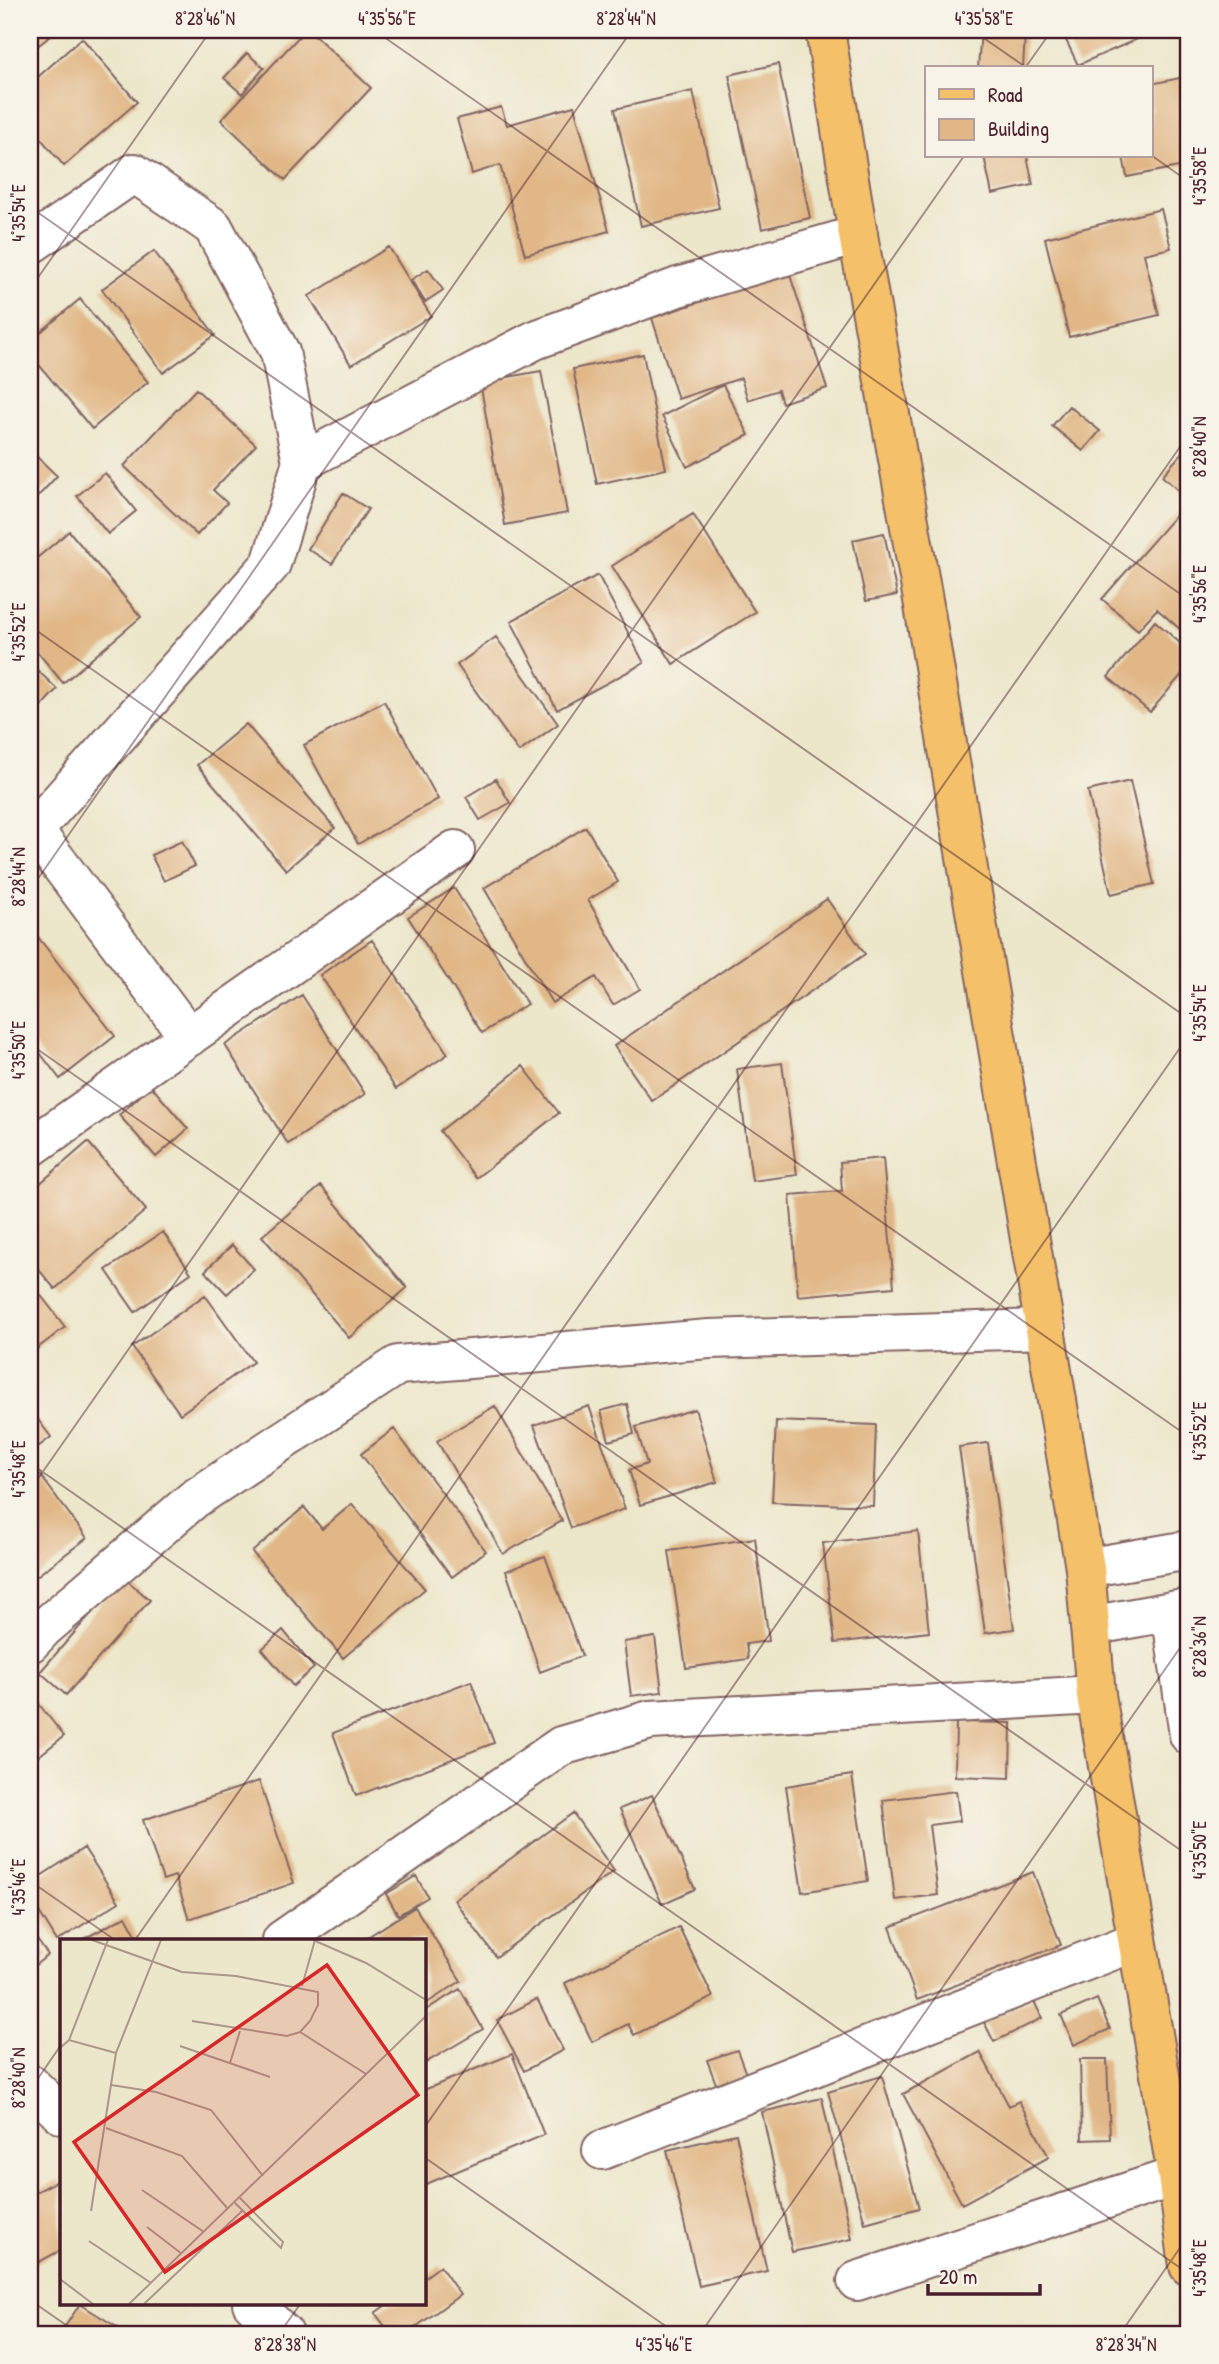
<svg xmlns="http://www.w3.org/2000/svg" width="1219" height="2364" font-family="'Patrick Hand',sans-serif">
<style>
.building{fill:#e1b787}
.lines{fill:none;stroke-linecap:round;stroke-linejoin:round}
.minor-casing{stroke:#836563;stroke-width:42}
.major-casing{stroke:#836563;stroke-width:42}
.minor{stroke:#fff;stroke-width:38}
.major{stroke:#f4c16a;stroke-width:38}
.ticks{fill:none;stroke:#4a1f2b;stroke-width:2;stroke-opacity:0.45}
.inset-road{fill:none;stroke:#ab968a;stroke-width:2}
.view{fill:#d62828;fill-opacity:0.15;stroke:#d62828;stroke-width:3.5}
.inset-edge{fill:none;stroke:#4a1f2b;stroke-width:3.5}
.neatline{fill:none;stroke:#4a1f2b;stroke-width:2.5}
.ticks-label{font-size:18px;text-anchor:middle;fill:#4a1f2b}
</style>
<rect width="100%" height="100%" fill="#f7f3e8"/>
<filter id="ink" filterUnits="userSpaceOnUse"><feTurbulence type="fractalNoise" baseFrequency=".0143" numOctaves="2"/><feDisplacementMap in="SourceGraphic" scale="14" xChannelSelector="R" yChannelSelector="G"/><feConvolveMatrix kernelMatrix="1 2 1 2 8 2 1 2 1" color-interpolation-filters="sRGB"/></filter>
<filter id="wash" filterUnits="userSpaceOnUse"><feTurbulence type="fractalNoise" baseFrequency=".00686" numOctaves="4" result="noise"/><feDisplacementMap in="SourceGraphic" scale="28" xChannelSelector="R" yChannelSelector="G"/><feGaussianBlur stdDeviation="1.57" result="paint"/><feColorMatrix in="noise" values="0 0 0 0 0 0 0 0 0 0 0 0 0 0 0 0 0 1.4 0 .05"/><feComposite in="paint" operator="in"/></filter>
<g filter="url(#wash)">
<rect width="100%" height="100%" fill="#ece6ca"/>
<g id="blocks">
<path class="building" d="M30,30H58L30,52Z
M305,30H309L371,88L285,180L221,120Z
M1061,30H1139L1142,37L1078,65Z
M981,31L1025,34L1023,68H978Z
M82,38L137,102L64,166L30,126V84Z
M247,53L264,68L242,94L224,78Z
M778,64L810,218L762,229L729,75Z
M1189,76V165L1127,177L1123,156H1151V84Z
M693,91L719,208L641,226L615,109Z
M574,106L609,231L525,255L500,165L472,174L457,119L501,107L507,125Z
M984,156H1027L1033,185L992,194Z
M1161,209L1171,248L1144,254L1159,315L1069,337L1045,238Z
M389,247L431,316L351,365L309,296Z
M154,251L215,335L163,373L102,289Z
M428,269L443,290L425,302L411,280Z
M789,272L827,388L782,403L778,390L748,400L741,378L678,399L652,318Z
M80,299L148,382L92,429L30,354V341Z
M643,354L666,469L597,484L573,369Z
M541,371L567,513L505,525L480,382Z
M723,385L749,435L687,467L662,416Z
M196,389L256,445L213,490L227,503L197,535L124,466Z
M1069,406L1100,431L1083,451L1052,426Z
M1189,445V637L1157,609L1138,630L1102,599L1189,500L1162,476Z
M30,450L57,476L30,505Z
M105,473L136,511L108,534L77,496Z
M343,493L368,509L332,564L308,549Z
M693,514L755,612L673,664L612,566Z
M69,531L141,617L63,683L30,643V564Z
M884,533L897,595L866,601L853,540Z
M598,575L644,663L557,710L511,621Z
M1155,621L1189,651V666L1150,712L1108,677Z
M496,637L558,724L519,752L457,665Z
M30,663L57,689L37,711L30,704Z
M384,701L438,799L358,844L304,745Z
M246,724L335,828L286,870L197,765Z
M496,779L510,803L480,820L466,797Z
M1130,781L1154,884L1111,894L1088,791Z
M586,827L618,882L588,900L640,989L613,1005L596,977L552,1003L484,888Z
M182,841L195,866L164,881L151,855Z
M454,888L527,1004L482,1033L408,917Z
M827,899L865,954L652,1101L614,1046Z
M34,932L115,1036L60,1079L30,1040V936Z
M372,940L448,1054L396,1089L320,975Z
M302,995L365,1094L288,1144L225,1045Z
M782,1063L797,1175L752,1181L737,1069Z
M523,1066L559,1113L476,1178L440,1131Z
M151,1086L188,1129L156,1157L119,1115Z
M88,1142L146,1210L55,1289L30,1259V1192Z
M883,1158L894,1287L798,1296L790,1195L842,1191L840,1162Z
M321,1186L407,1288L349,1338L262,1236Z
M163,1232L191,1273L135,1312L106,1270Z
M232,1245L254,1269L227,1294L205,1271Z
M30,1281L65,1327L30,1354Z
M205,1295L253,1362L180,1414L132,1347Z
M627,1404L634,1434L609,1441L601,1411Z
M495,1406L562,1521L503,1554L437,1441Z
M589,1406L625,1509L571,1528L534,1425Z
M30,1409L51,1437L30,1453Z
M695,1409L717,1482L640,1505L629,1470L647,1464L636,1427Z
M776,1421L876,1425L873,1506L772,1502Z
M394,1429L486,1551L452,1577L361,1454Z
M988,1443L1014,1629L985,1633L959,1447Z
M35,1468L87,1538L30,1581V1472Z
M352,1504L425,1589L343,1658L252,1552L304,1507L322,1529Z
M918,1531L929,1632L835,1643L823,1543Z
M755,1538L769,1641L746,1644L748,1659L686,1668L669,1551Z
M545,1556L582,1656L540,1672L506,1571Z
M123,1577L150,1600L66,1695L40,1672Z
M283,1630L314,1668L293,1686L262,1649Z
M655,1637L662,1692L631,1696L624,1642Z
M471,1681L494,1743L356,1796L333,1733Z
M30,1693L64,1736L30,1763Z
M956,1722L1011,1723L1010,1778L955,1776Z
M852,1775L868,1881L802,1892L786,1786Z
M259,1781L294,1883L189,1919L175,1876L163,1880L143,1820Z
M956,1791L960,1821L929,1825L938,1895L895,1900L883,1800Z
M652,1795L695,1889L662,1904L620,1809Z
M573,1813L614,1871L496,1957L454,1900Z
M84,1848L119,1902L57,1941L30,1897V1883Z
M1033,1872L1061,1945L917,2000L890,1927Z
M416,1876L428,1897L398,1915L386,1894Z
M415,1907L461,1981L424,2005V1940H363Z
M126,1916L139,1940H82Z
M679,1927L713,1997L634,2035L628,2024L592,2042L565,1983Z
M30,1930L48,1955L30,1969Z
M460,1989L483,2029L425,2063L424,2011Z
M537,1999L563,2050L524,2071L497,2020Z
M1033,1999L1042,2018L994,2042L984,2022Z
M1097,1999L1110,2029L1074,2045L1061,2015Z
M737,2050L747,2077L718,2089L707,2060Z
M980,2052L1009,2106L1019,2101L1049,2157L962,2204L903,2094Z
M512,2054L544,2135L424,2185V2090Z
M1080,2059H1107L1110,2139L1082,2140Z
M882,2076L919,2208L865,2223L828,2092Z
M822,2098L852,2239L792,2252L762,2112Z
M736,2134L767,2271L699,2286L667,2150Z
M61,2179V2250L30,2267V2195Z
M440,2266L460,2295L406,2334H391L375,2313L389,2303H424V2278Z
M80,2304L128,2334H60Z"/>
</g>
</g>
<g filter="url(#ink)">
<use href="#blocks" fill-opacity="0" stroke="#836563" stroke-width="2"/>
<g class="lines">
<defs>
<path id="minor" d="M30,245L134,173L213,227L280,352L302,462L271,564L30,834
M302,462L535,340L678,287L858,235
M34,830L189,1037
M30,1148L455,850
M1085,1568L1189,1550
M1171,1611L1189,1735
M1090,1626L1189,1608
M30,1643L44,1628L194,1499L398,1365L709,1339L1046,1329
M282,1940L561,1746L650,1720L1096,1695
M30,2084L61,2114
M602,2150L1137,1941
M857,2281L1177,2176
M252,2303L284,2334"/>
<path id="major" d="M825,30L858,235L922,594L1085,1568L1096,1695L1177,2176L1189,2266"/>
</defs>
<use href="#minor" class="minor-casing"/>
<use href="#major" class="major-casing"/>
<use href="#minor" class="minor"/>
<use href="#major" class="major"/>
</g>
</g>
<path class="ticks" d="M374,30L1189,600M972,30L1027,68M1025,68L1052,30M1151,155L1189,182M30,207L1189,1019M30,289L211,30M30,626L1189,1437M30,890L632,30M30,1044L1189,1856M30,1463L1189,2274M30,1490L964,156M30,1881L115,1940M135,1940L1189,434M30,2090L61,2045M424,2128L1189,1035M424,2157L677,2334M30,2300L79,2334M279,2334L301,2303M700,2334L1189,1635M1120,2334L1189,2235"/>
<g transform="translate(60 1939)">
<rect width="366" height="366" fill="#ece6ca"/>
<path class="inset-road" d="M32,1L122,33L176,37L258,53V66L250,82L240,93L227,97L132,82M253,1L306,24L366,61M242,47L255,1M240,93L306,135M9,101L48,1M120,107L210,138M0,109L9,101L56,114M170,124L180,92M51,146L96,153L151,171L203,237M46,189L122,217L168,270M82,251L144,293M175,264L221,309L223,303L180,259M31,272L56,114L101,1M87,288L122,315M29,302L91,344M0,340L33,365M69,365L366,77M84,365L182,272"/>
<path class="view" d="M267,26L358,156L105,333L14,203Z"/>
<rect width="366" height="366" class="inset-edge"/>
</g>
<rect width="1219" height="2364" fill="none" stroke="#f7f3e8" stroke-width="77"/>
<rect x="925" y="66" width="228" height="91" fill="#f7f3e8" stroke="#b29e9c" stroke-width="2"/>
<rect x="939" y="89" width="35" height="10" fill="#f4c16a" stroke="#b29e9c" stroke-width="2"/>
<text x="988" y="102" font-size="21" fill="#4a1f2b">Road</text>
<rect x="939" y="119" width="35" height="21" fill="#e1b787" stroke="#b29e9c" stroke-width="2"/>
<text x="988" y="136" font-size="21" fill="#4a1f2b">Building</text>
<path d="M928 2284v10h112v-10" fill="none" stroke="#4a1f2b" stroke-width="3.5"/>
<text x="939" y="2284" font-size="21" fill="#4a1f2b" stroke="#f7f3e8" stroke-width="5" paint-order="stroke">20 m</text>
<rect x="38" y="38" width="1142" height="2288" class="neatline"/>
<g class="ticks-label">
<text x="205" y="25">8°28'46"N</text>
<text x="387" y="25">4°35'56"E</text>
<text x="626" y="25">8°28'44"N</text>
<text x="984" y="25">4°35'58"E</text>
<text transform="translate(1200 176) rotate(-90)" y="6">4°35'58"E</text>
<text transform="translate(19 213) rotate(-90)" y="6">4°35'54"E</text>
<text transform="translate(1200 447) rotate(-90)" y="6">8°28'40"N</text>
<text transform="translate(1200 594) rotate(-90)" y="6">4°35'56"E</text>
<text transform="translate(19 632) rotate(-90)" y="6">4°35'52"E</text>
<text transform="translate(19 877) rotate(-90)" y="6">8°28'44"N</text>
<text transform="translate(1200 1013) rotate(-90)" y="6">4°35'54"E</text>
<text transform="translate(19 1050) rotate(-90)" y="6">4°35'50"E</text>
<text transform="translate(1200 1431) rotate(-90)" y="6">4°35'52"E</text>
<text transform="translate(19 1469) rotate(-90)" y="6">4°35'48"E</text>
<text transform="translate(1200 1647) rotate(-90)" y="6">8°28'36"N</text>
<text transform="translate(1200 1850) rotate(-90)" y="6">4°35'50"E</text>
<text transform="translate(19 1887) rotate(-90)" y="6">4°35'46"E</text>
<text transform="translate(19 2078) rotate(-90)" y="6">8°28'40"N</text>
<text transform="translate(1200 2268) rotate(-90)" y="6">4°35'48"E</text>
<text x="285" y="2351">8°28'38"N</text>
<text x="664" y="2351">4°35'46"E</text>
<text x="1126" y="2351">8°28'34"N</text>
</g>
</svg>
